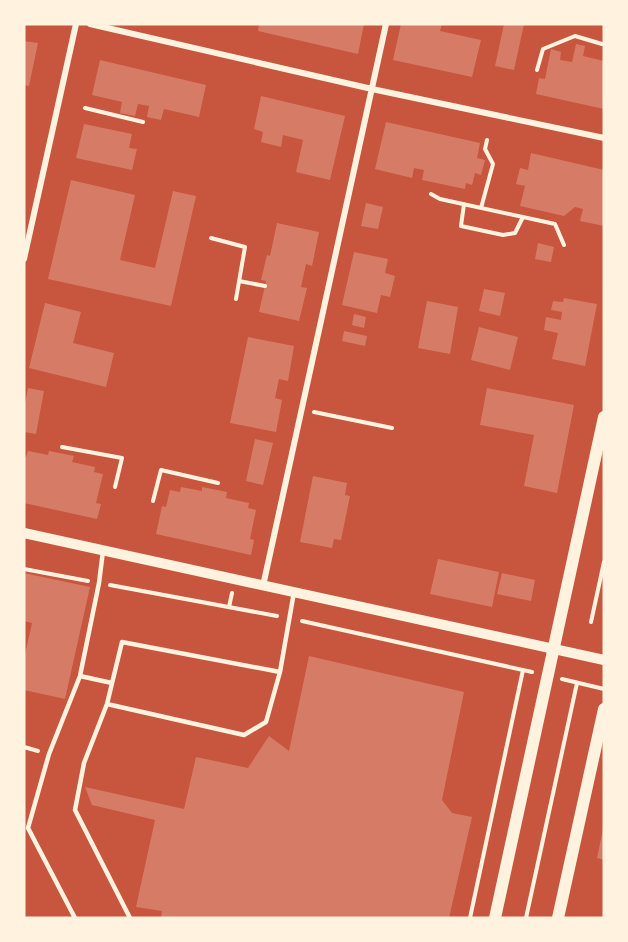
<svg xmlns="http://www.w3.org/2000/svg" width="628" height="942" font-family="'Fira Sans',sans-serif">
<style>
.building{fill:#d67c66}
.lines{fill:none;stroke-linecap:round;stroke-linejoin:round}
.path{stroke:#fff3e0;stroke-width:4}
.service{stroke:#fff3e0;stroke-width:4.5}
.minor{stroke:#fff3e0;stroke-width:6}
.tertiary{stroke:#fff3e0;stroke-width:10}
.secondary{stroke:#fff3e0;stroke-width:12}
</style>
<rect width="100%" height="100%" fill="#c8553d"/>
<path class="building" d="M259,24H364L358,54L258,31Z
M401,24H442L440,31L481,40L472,77L393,60Z
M504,24H524L514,70L495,66Z
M24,41L38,43L29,86L24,85Z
M576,44L585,46L583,56L604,61V109L536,94L539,78L545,79L551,49L561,52L560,60L572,62Z
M100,60L206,85L199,117L164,109L161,120L147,117L149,106L138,104L135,116L120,113L122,102L92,95Z
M261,96L345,116L330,180L296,172L303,140L283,135L281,147L261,142L263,132L254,129Z
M386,122L480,143L477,158L485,160L481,175L475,173L472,185L466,183L465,189L422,180L424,170L414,168L412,178L375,169Z
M84,124L132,134L129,148L137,149L132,170L76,158Z
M531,153L604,170V226L580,221L583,209L575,207L564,216L520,206L525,186L516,184L520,168L528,170Z
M71,180L135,195L120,260L155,268L173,191L196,196L171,306L48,279Z
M366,203L383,207L378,229L361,226Z
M277,223L319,232L312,266L306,264L301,287L307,288L299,321L259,312L266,281L261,280L267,255L270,256Z
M538,243L554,247L551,262L535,259Z
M354,252L388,259L385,273L395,276L390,297L381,295L377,313L342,305Z
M484,289L505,293L500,316L479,311Z
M564,298L597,304L585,366L552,359L558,333L544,330L546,317L561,320L562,312L551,310L553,301L563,302Z
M427,301L458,307L450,354L418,348Z
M45,303L81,312L73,343L114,353L106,387L29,368Z
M354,314L366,317L364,328L352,325Z
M479,327L518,337L510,370L471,360Z
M344,331L367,336L365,346L342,341Z
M248,337L294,346L288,381L279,379L275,398L282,400L276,432L230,423Z
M28,388L44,391L36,434L24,432V409Z
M487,388L574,405L557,493L524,486L534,435L480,425Z
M255,439L273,443L263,485L246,481Z
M28,451L48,455L49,451L74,456L72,462L95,467L94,472L103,474L96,503L101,504L97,519L24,503V456L26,457Z
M313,476L347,483L345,495L350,496L341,540L334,539L332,548L300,542Z
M181,487L202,491V487L227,492L226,498L249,503L248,508L256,510L250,539L254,540L251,555L156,534L162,506L166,507L170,490L180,492Z
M438,559L499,572L492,607L430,594Z
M24,573L90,587L65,699L24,690V659L32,623L24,621Z
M502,573L535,580L531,601L497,594Z
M309,656L464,692L442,800L452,813L472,817L449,918H161L162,911L136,907L155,820L92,805L85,787L184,809L196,757L248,768L269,736L289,751Z
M603,829H604V860L597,858Z"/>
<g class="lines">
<path class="path" d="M537,70L543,49L575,36L602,44
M85,108L143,122
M431,194L440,199L555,224L564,245
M464,204L461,226L503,235L515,233L523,217
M481,208L493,164L485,149L487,140
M211,238L245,247L236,299
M239,281L265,286
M314,412L392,428
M62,447L122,458L115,487
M153,501L161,470L218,483
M24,569L88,581
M110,585L277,616
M229,607L232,593
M302,621L532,672
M591,622L604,562
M562,679L604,689
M24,747L38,751
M470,918L523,670
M526,918L577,683"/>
<path class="service" d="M280,672L122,642L107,704L244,735L266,722L280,672L294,592
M80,676L112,683
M107,704L84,763L75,810L130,918
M75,918L28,828L49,754L80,676L99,583L103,551"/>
<path class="minor" d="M90,24L372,89L604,138
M24,259L76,24
M263,586L386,24"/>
<path class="tertiary" d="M24,533L604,660"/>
<path class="secondary" d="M495,918L604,417
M558,918L604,709"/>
</g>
<rect width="628" height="942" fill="none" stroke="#fff3e0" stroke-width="51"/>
</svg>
